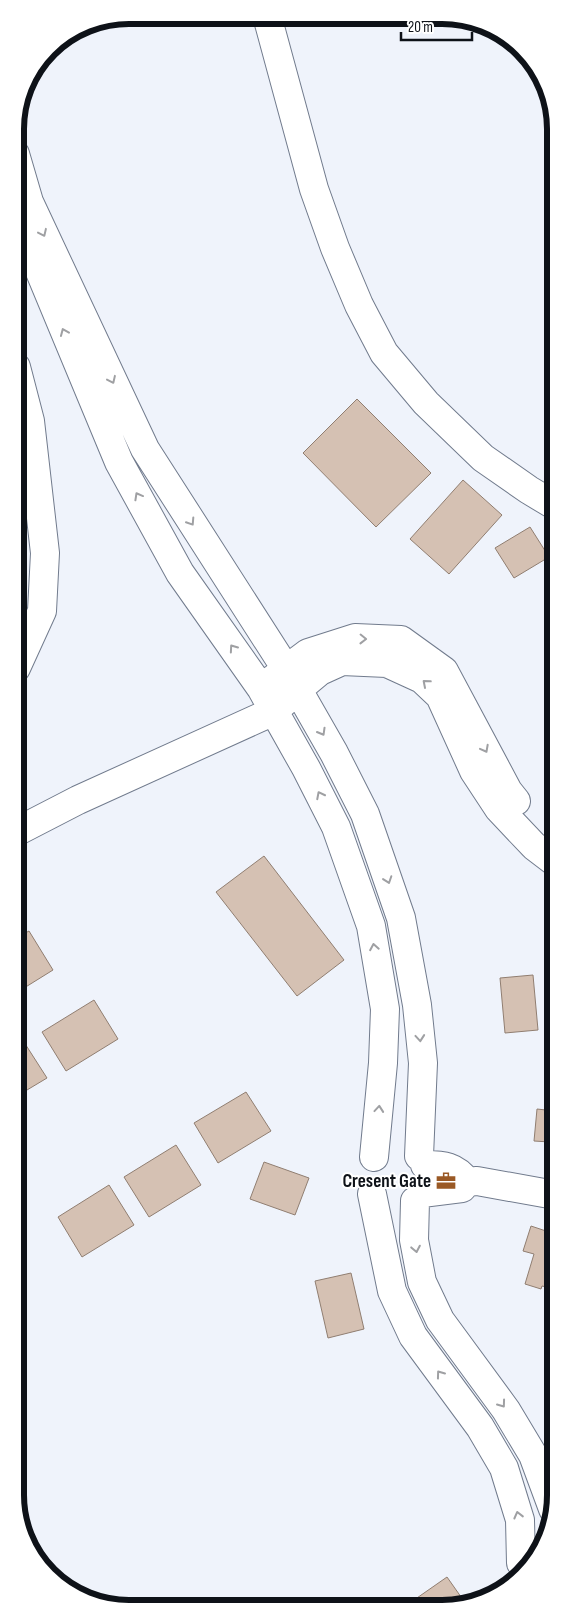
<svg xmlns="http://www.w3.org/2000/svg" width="571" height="1624" font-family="'Sofia Sans Condensed',sans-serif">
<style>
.building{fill:#d5c1b3;stroke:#907e71}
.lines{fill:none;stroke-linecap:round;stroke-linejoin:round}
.minor-casing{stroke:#717b8d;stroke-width:30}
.minor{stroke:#fff;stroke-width:28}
.oneway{stroke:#9fa0a3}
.labels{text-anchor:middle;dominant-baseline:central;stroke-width:4;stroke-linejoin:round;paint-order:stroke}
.poi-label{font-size:19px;font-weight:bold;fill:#0e1218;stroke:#fff;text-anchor:end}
.rim{fill:none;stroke:#0e1218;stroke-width:6}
</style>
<rect width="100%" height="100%" fill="#eff3fb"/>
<path class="building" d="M357,399L431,473L376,527L303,453Z
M463,480L502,515L449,574L410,539Z
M530,527L549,557L514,578L495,548Z
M264,856L344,960L297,996L216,892Z
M29,931L53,970L16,993V938Z
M533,975L538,1030L505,1033L500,978Z
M94,1000L118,1039L66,1071L42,1032Z
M22,1039L47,1078L17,1096V1042Z
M246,1092L271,1131L218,1163L194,1123Z
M537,1109L555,1111V1148L549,1147L550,1142L534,1141Z
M176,1145L201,1185L149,1217L124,1177Z
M264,1162L309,1178L295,1215L250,1199Z
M109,1185L134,1225L82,1257L58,1217Z
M531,1226L552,1233L551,1237L555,1238V1289L542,1286L541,1289L525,1284L534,1254L523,1251Z
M351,1273L364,1329L328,1338L315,1281Z
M447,1577L466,1604L462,1607H404Z"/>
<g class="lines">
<defs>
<path id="minor" d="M267,16L314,189L335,248L359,305L384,353L426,403L483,458L529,490L554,505
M15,154L29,202L145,449L286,669L334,753L365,814L401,918L417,1005L423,1063L419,1156
M18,219L119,462L180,573L261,688L306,768L336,827L371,926L385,1009L383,1063L374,1157
M16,367L30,421L45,553L42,611L16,668
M272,680L308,653L355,638L401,640L444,671L508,791L516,801
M16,832L78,800L274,711L308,681L320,671L342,661L387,663L422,679L440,696L474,771L499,809L534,846L555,862
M425,1165C443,1165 456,1166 467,1182
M422,1193L462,1188L467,1182L477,1181L555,1195
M372,1194L392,1291L413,1336L480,1427L504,1468L520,1520L521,1563
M415,1201L414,1240L422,1282L440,1320L506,1410L533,1455L553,1509"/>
</defs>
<use href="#minor" class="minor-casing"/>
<use href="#minor" class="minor"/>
</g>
<defs><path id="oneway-chevron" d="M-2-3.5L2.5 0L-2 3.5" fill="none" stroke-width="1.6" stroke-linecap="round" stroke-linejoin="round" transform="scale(1.25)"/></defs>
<g class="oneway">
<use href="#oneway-chevron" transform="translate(43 233) rotate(65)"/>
<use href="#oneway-chevron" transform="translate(64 332) rotate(-113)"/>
<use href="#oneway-chevron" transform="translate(112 380) rotate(65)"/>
<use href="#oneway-chevron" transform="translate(138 496) rotate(-119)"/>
<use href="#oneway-chevron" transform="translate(191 522) rotate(57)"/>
<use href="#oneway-chevron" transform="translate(363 639) rotate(1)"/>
<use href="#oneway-chevron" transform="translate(233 648) rotate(-125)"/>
<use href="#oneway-chevron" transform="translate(426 683) rotate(-139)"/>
<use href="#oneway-chevron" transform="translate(322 732) rotate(60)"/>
<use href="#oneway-chevron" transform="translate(485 749) rotate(62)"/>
<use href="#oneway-chevron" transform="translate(320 795) rotate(-117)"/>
<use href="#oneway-chevron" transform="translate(388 880) rotate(71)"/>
<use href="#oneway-chevron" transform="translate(374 947) rotate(-100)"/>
<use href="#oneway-chevron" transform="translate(420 1038) rotate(85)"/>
<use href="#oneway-chevron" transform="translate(379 1109) rotate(-85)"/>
<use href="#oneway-chevron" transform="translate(416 1249) rotate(79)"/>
<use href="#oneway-chevron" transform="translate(440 1374) rotate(-126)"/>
<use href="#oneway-chevron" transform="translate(502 1404) rotate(54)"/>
<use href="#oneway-chevron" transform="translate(518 1515) rotate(-104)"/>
</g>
<defs>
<symbol id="office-bare" viewBox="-9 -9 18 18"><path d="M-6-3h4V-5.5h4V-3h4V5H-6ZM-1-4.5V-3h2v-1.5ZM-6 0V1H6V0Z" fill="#9a5925" stroke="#fff" stroke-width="2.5" paint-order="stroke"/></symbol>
</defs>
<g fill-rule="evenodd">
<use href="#office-bare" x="432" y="1167" width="28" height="28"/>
</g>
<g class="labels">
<g class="poi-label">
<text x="431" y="1181">Cresent Gate</text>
</g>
</g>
<path d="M0 0H571V1624H0ZM129 24H442A105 105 0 0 1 547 129V1495A105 105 0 0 1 442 1600H129A105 105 0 0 1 24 1495V129A105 105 0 0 1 129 24Z" fill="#fff" fill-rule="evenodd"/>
<path class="rim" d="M129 24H442A105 105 0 0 1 547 129V1495A105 105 0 0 1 442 1600H129A105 105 0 0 1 24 1495V129A105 105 0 0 1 129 24Z"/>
<path d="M401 32v8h71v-8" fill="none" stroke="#0e1218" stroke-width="2.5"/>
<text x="408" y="32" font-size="15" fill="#0e1218" stroke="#ffffff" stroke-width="4" paint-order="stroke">20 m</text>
</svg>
